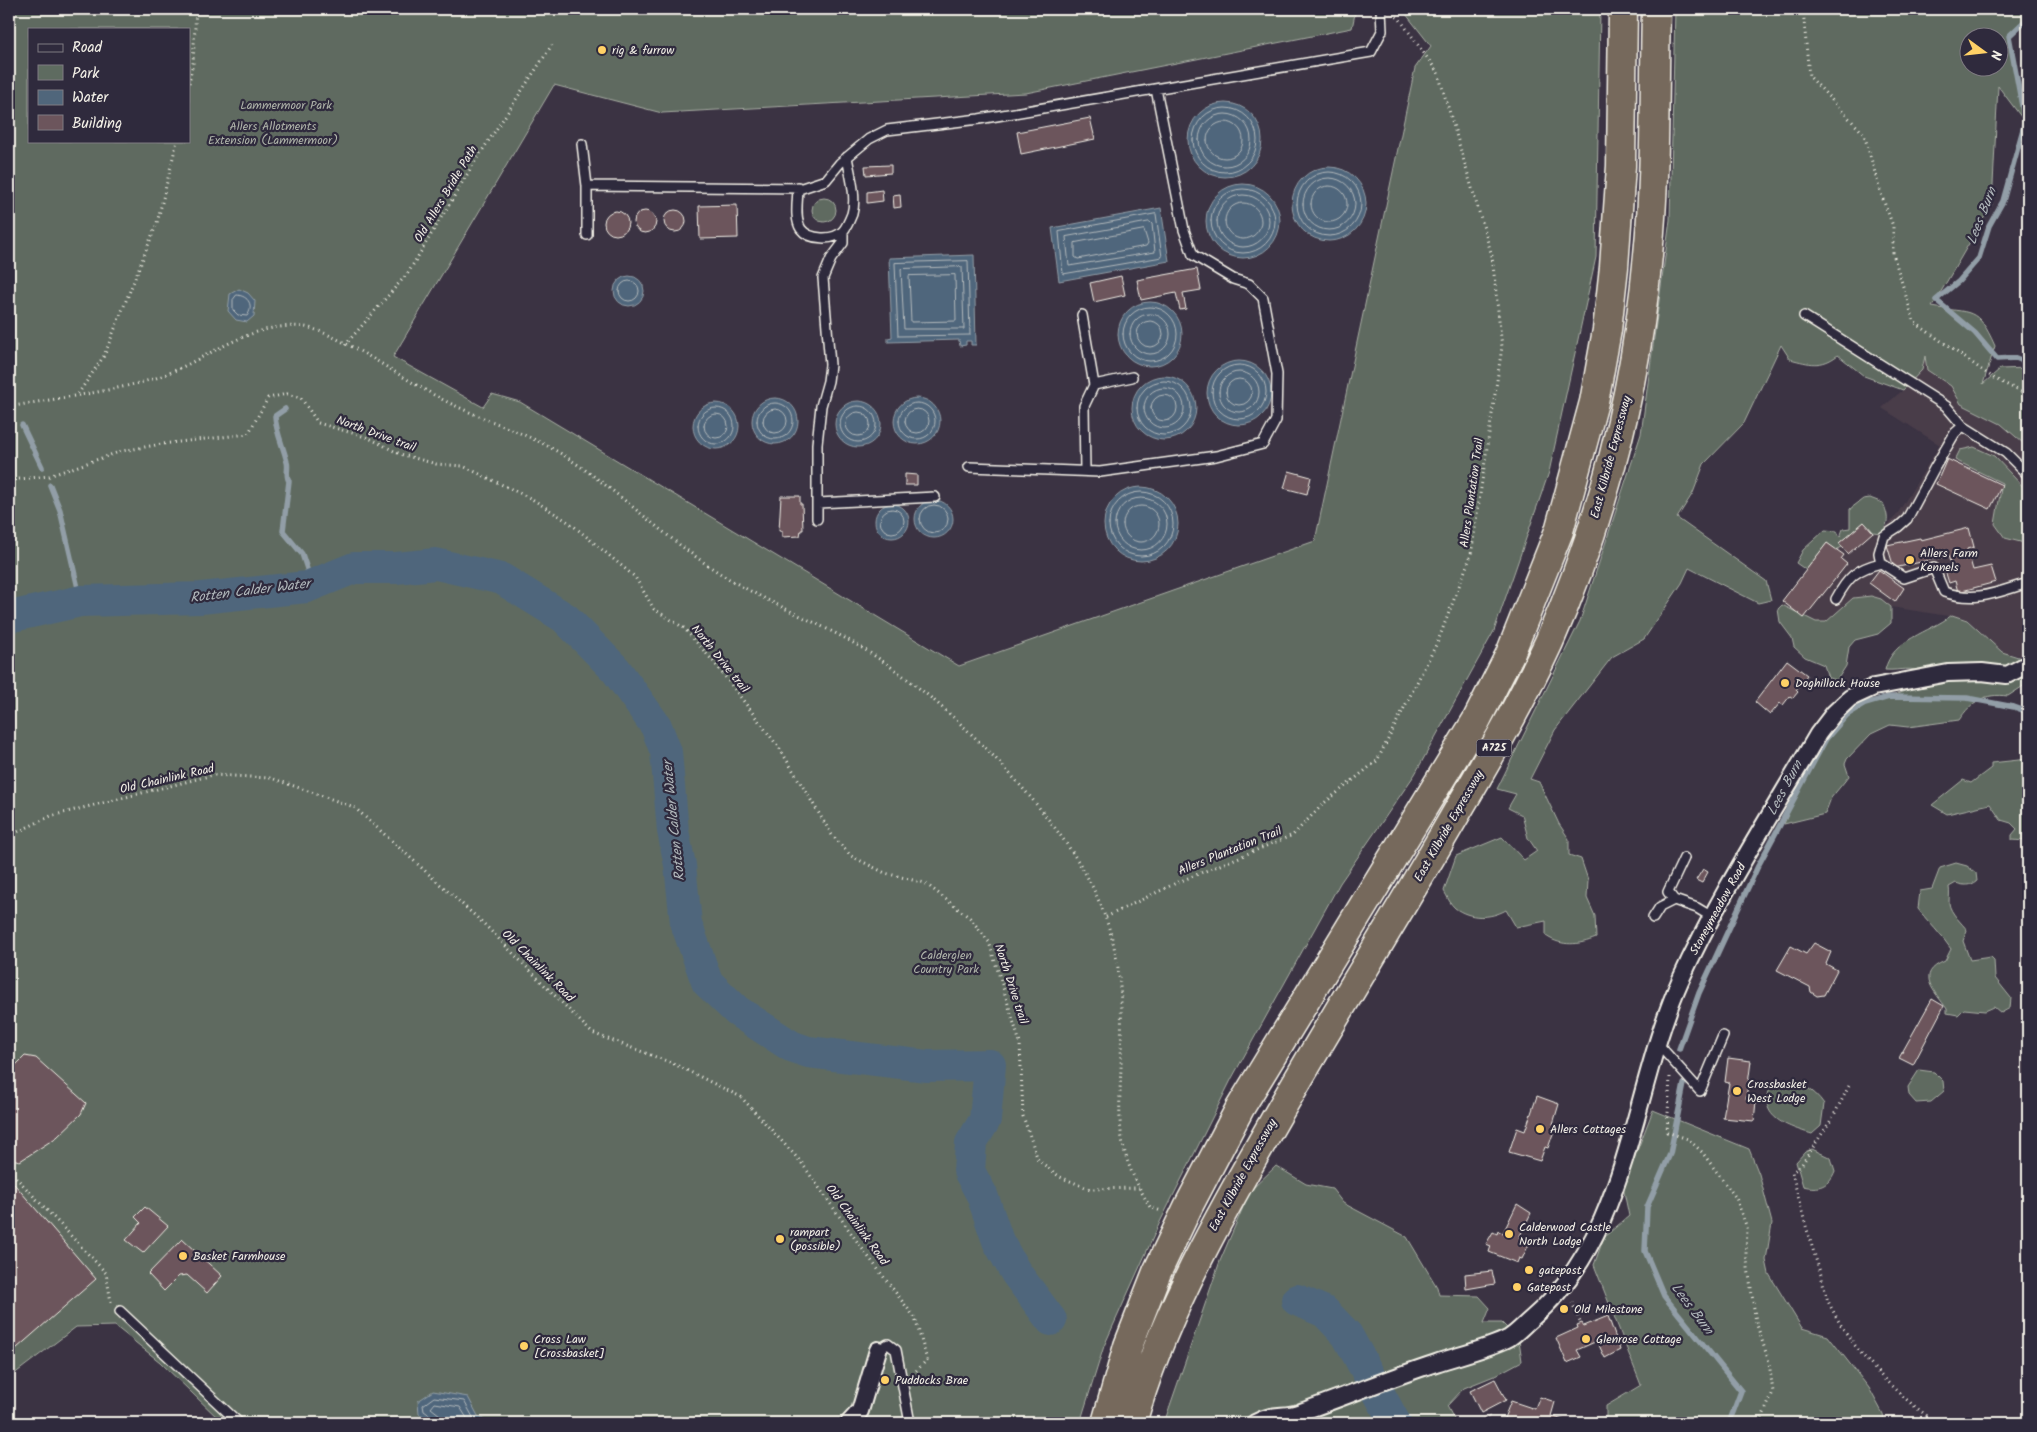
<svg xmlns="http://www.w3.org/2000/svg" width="2037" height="1432" font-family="Kalam,sans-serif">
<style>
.built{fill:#4a3d4a}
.green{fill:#5e6b60;stroke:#a9aea4;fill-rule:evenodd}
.water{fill:#50667b;stroke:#929ea7}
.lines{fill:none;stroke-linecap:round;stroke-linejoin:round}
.shore{stroke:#b2b9bc;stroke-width:1}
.stream{stroke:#929ea7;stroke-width:5.5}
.river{stroke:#50667b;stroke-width:32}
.building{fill:#6c555c;stroke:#f4f1e8}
.lane-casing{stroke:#f4f1e8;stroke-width:12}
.street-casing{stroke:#f4f1e8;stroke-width:20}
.highway-casing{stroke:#f4f1e8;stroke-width:31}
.path{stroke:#f4f1e8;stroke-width:3;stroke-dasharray:1 4;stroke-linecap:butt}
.lane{stroke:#2f2a3d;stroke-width:9}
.street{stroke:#2f2a3d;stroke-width:16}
.highway{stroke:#76695c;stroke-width:28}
.poi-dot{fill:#ffd166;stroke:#2f2a3d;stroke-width:2}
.labels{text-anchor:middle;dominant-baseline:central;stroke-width:4.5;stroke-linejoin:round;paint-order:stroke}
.shield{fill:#2f2a3d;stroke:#b9b5b5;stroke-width:1}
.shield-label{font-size:11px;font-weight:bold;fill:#f4f1e8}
.poi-label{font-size:12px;fill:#f4f1e8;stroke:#2f2a3d;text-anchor:start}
.park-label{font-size:12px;fill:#b0b5ab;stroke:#2f2a3d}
.street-label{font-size:12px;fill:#f4f1e8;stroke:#2f2a3d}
.water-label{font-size:14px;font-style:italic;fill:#b2b9bc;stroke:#2f2a3d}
</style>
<rect width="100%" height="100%" fill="#3b3343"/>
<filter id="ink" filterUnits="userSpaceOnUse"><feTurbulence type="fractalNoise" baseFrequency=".02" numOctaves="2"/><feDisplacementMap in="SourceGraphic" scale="10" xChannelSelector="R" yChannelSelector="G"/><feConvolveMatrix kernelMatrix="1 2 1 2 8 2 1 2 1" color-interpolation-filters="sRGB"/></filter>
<g filter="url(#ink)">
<path class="built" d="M1925,354L1927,370L1951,386L1961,404L2001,424L2023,443L2028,453V492L2015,479L2002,483L1995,524L2024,543L2028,544V649L2020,656L2002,652L1967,619L1891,607L1881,599L1871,596L1853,598L1826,622H1816L1782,605V601L1827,543L1842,547L1839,543L1864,522L1873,532H1881L1896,516L1940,445L1882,408L1903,390Z"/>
<path class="green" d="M9,9H1356L1352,28L1026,93L662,113L554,85L393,357L483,407L492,394L520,402L959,666L1315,541L1415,68L1431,46L1402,9H1600L1596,257L1549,472L1494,631L1415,774L1340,883L1232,1078L1160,1222L1104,1346L1080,1423H223L160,1362L115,1326L76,1327L9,1378ZM29,29H189V141H29Z
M1675,9H2028V18L2009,36L2025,122L1998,86L1992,204L1932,307C1971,314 1977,305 1995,346L1983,384L2000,369L2028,368V453L2023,443L2001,424L1961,404L1951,386L1927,370L1925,356L1922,370L1903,390L1864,376L1838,355C1821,368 1810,364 1790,359L1781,345L1744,423L1704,464L1693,493L1677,518L1766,581L1771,600L1758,603L1689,568L1682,583L1644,639L1612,657L1555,730L1530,779L1539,782L1559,824L1569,839V855L1581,859L1588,880L1587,898L1595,916L1596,938C1579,945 1562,947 1546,936V921L1516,927L1506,910C1490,919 1470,919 1455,908C1450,904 1447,896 1444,891L1456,856L1502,837L1524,860L1537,851L1528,838L1522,815L1508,808L1516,794L1497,789L1580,621L1641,434L1670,220ZM1970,38H2000V68H1970Z
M812 210a12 12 0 1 1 24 0a12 12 0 1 1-24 0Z
M1974,447L1994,456L2028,492V544L2005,538L1995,524L2002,483L1955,460L1960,450Z
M1870,498L1883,503C1888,515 1890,523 1881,533L1873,532L1864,522L1839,543L1842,547L1836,550L1827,543L1806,570L1796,563L1803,550L1825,530L1837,531L1840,537L1843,529L1850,528V509L1863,499Z
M1871,596L1881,599L1891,607V623L1878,634L1855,640L1849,647L1846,666L1837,680L1828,678L1824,665L1805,657L1794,647L1792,638L1780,622L1778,609L1782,605L1816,622H1826L1853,598Z
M1952,615L1967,620L2002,652L2028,660V683L2008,696C1984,693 1972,701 1959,720L1908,727L1890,725L1871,734L1847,759L1845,764L1849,776L1831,798L1825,814L1784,824L1812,756L1825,734L1859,704L1889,697L1923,684L1926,673C1909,666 1902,671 1885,670C1892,639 1929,633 1952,615Z
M2028,759V839L2026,841L2012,840V835L2017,829L2011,823L2001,820L1990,804L1947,814L1932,805L1963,780L1971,783L1991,768V763Z
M1956,863L1967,866L1976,873L1977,881C1970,886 1964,886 1956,883L1949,887C1950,893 1949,897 1949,903C1950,913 1962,923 1967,930L1963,941L1970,960L1991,957L1994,960L1995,978L2011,998L2010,1008L2001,1013L1994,1007L1985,1011L1964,1009L1958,1015L1947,1013V1009C1935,991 1914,974 1945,961L1951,949C1941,934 1929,923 1918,909L1920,891L1932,889L1940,868Z
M1919,1070L1934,1072L1943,1081L1944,1091L1931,1102L1916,1103L1909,1095L1908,1087Z
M1781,1081C1799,1081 1814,1089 1824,1104L1821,1126L1812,1134C1788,1127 1753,1116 1773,1083Z
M1653,1110L1749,1149L1759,1174L1772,1223L1766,1260L1769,1274L1802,1328L1828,1336L1869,1388L1883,1414L1885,1423H1585L1592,1418L1606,1417V1406L1641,1385L1594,1265L1604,1237L1629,1216L1623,1187Z
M1812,1149L1831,1158L1835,1171C1829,1186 1819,1190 1803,1186L1796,1162L1805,1152Z
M1276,1166L1306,1184L1332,1189L1343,1203L1407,1237L1437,1287L1439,1295L1479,1296L1490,1308L1484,1323H1502L1519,1340L1522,1361L1494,1376L1464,1388L1447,1406L1456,1423H1164L1220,1261L1250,1191Z"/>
<path class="water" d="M1188 140a37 37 0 1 1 74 0a37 37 0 1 1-74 0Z
M1292 204a37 37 0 1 1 74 0a37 37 0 1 1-74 0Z
M1206 221a37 37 0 1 1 74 0a37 37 0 1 1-74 0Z
M1161,208L1169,261L1059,281L1052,228Z
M974,255L976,345H971V341H966V345L960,346L959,340L888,342V338L892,337L889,258Z
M614 291a15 15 0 1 1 30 0a15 15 0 1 1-30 0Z
M239,289L248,293L255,301L254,316L247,322L236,320L228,311L230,294Z
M1118 334a32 32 0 1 1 64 0a32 32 0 1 1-64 0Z
M1207 393a32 32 0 1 1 64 0a32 32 0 1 1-64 0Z
M1132 408a32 32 0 1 1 64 0a32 32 0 1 1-64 0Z
M752 421a23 23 0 1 1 46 0a23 23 0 1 1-46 0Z
M894 421a23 23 0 1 1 46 0a23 23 0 1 1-46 0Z
M835 424a23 23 0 1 1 46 0a23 23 0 1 1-46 0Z
M693 426a23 23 0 1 1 46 0a23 23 0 1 1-46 0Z
M1104 524a37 37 0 1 1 74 0a37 37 0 1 1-74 0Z
M915 519a19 19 0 1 1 38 0a19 19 0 1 1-38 0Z
M875 521a17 17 0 1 1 34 0a17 17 0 1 1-34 0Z
M433,1391L468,1397L478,1416L489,1423H436L419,1414L418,1401Z"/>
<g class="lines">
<path class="shore" d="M1193 140a32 32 0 1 1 64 0a32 32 0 1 1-64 0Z
M1199 140a26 26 0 1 1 52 0a26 26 0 1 1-52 0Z
M1207 140a18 18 0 1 1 36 0a18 18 0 1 1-36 0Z
M1297 204a32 32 0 1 1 64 0a32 32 0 1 1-64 0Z
M1303 204a26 26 0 1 1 52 0a26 26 0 1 1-52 0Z
M1311 204a18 18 0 1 1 36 0a18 18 0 1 1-36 0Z
M1211 221a32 32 0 1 1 64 0a32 32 0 1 1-64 0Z
M1217 221a26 26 0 1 1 52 0a26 26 0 1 1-52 0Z
M1225 221a18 18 0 1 1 36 0a18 18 0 1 1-36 0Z
M1156,214L1162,257L1063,274L1059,232Z
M1150,222L1152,224L1155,252L1069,266L1066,237Z
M1144,230L1148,243L1146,246L1078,259L1075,257V243Z
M968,261L970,335L898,336L895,263Z
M962,267L964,329H904L901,269Z
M955,275L956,321L911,322L909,276Z
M619 291a10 10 0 1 1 20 0a10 10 0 1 1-20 0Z
M237,295C249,296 254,306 247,316L238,315L233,310V300Z
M1123 334a27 27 0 1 1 54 0a27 27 0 1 1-54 0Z
M1130 334a20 20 0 1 1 40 0a20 20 0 1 1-40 0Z
M1137 334a13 13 0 1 1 26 0a13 13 0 1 1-26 0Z
M1212 392a27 27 0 1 1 54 0a27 27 0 1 1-54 0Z
M1219 392a20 20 0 1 1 40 0a20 20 0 1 1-40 0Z
M1226 392a13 13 0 1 1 26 0a13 13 0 1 1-26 0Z
M1137 408a27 27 0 1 1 54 0a27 27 0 1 1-54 0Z
M1144 408a20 20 0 1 1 40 0a20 20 0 1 1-40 0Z
M1151 408a13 13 0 1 1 26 0a13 13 0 1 1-26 0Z
M757 421a18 18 0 1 1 36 0a18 18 0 1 1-36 0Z
M899 421a18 18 0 1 1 36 0a18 18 0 1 1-36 0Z
M840 424a18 18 0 1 1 36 0a18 18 0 1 1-36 0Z
M698 426a18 18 0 1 1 36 0a18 18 0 1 1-36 0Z
M763 421a12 12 0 1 1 24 0a12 12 0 1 1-24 0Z
M905 421a12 12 0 1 1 24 0a12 12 0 1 1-24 0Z
M846 424a12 12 0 1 1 24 0a12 12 0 1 1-24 0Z
M704 426a12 12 0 1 1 24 0a12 12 0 1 1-24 0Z
M1109 524a32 32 0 1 1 64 0a32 32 0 1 1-64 0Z
M1115 524a26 26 0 1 1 52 0a26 26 0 1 1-52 0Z
M920 519a14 14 0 1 1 28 0a14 14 0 1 1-28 0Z
M1123 524a18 18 0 1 1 36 0a18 18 0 1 1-36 0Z
M880 521a12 12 0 1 1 24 0a12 12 0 1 1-24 0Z
M436,1423L434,1418L424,1411L423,1405L434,1397L464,1401L474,1419L480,1423
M442,1423L440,1415L431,1408L435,1403L460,1407L470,1423"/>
<path class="stream" d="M2028,18L2009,36L2025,122L2003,201L1989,226L1979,258L1959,281L1936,300L1975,333L1997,359L2016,358L2028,363
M285,409L275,416C276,433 283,445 287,462C289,468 285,475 289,481L283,531L302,554L312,584
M22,425L42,467
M50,485L60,510L81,601
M1679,1049L1699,993L1758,866L1826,739L1847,715L1865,704L1889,697L1967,698L2014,707L2028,712
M1684,1084L1670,1154L1647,1207L1645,1251L1664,1296L1741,1391L1729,1423"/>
<path class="river" d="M9,617L81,601L201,598L307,587L354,568H396L436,564L502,579L565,618L616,670L656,726L666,752L673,831L680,865L686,923L707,982L737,1011L791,1046L808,1052L927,1066L990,1065L985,1120L971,1143L969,1171L982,1195L998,1241L1016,1273L1051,1320
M1297,1300L1325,1312L1347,1335L1395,1423"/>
</g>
<path class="building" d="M1090,118L1095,139L1021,154L1017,132Z
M891,165V173L866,175L865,166Z
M882,190L883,201L867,203V192Z
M900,194L901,207L894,208L893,195Z
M737,205L738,238L700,239L699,206Z
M664 221a11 11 0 1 1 22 0a11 11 0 1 1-22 0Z
M604 223a12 12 0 1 1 24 0a12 12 0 1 1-24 0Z
M634 222a11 11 0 1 1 22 0a11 11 0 1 1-22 0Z
M1197,269L1201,290L1183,293L1186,309L1180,310L1176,293L1141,300L1137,280Z
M1121,276L1125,295L1094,302L1090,283Z
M1947,459L2002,485L1990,509L1936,484Z
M1289,471L1311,477L1307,494L1284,488Z
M905,474L917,475V485H905Z
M781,496H800V504H802L803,530H801L800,536L782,537V531H779Z
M1864,522L1873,532L1848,554L1839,543Z
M1969,528L1974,547L1967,549L1973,570L1991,566L1996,582L1958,592L1955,581L1949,583L1944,567L1951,565L1948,556L1894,568L1887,545L1920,538L1921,540Z
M1827,543L1844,555L1841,559L1847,564L1804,618L1782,601Z
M1879,570L1904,588L1895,602L1869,583Z
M1787,660L1807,675L1796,690L1798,692L1793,698L1790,696L1783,705L1780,703L1770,715L1755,702Z
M1703,869L1708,872L1702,883L1696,880Z
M1814,943L1831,952L1826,964L1837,970L1824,995L1817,996L1811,992L1810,987L1777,970L1791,946L1806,954Z
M1932,999L1944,1006L1913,1065L1899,1058Z
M25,1056L36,1058L86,1103L81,1114L57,1137L20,1161L12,1159L9,1155V1072Z
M1728,1058L1751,1061L1746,1099L1756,1101L1754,1121L1723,1118L1729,1083L1725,1082Z
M1537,1096L1559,1104L1553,1124L1556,1125L1548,1148L1545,1147L1540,1161L1509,1152L1517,1128L1525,1131Z
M9,1178L96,1279L9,1355Z
M1517,1204L1531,1213L1519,1238L1529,1244L1522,1259L1519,1258L1517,1263L1489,1252L1491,1246L1486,1244L1493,1232L1497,1234L1498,1231L1503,1233Z
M145,1207L168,1226L143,1253L126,1240L141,1223L135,1217Z
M182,1239L222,1276L207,1293L187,1275L179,1276L164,1291L148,1274Z
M1492,1271L1495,1284L1466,1289L1465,1274Z
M1608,1316L1620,1350L1605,1358L1597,1341L1577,1350L1581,1357L1567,1363L1556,1338L1578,1328L1577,1325L1582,1323L1584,1326Z
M1495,1379L1506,1400L1481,1413L1470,1391Z
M1540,1397L1555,1402L1551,1416L1572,1423H1502L1511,1401L1535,1409Z"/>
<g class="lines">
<defs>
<path id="lane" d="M582,144L587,186
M798,187C798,199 794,219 801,229C809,240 834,241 843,231C846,228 850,219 852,214C857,197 850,174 847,157
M587,235V186L802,188L826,180L840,163L869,139L887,130L979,119L1371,52L1382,31L1381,9
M1082,315L1094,385L1084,406L1085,471
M1804,316L1946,406L1963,426L1955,433L1935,467L1907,519L1898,527L1884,536L1879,553L1881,563
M1094,385L1132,377
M1963,426L2006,453L2028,475
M969,467L1100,472L1216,456L1263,444L1276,420L1277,374L1263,298L1249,284L1233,279L1193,255L1184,230L1156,89
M818,503L935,497
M817,519V444L821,406L828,381L830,365L823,278L831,259L843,243V231
M1836,599C1848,577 1856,569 1881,563L1904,578L1934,568L1944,592C1977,603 1997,592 2028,583
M1674,900L1668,892L1684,858
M1653,918L1660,907L1674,900L1697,908L1712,917
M1657,1043L1700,1091L1723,1036
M120,1311L239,1423
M878,1350L888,1344L896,1350L910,1423"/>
<path id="street" d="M849,1423L860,1411L878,1350
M1255,1423C1275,1412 1283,1419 1301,1412C1346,1396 1390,1378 1436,1363C1457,1356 1490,1348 1509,1338C1517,1333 1524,1325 1531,1319C1629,1237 1631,1091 1680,981C1719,895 1771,815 1818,734L1834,713L1850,698L1874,687L1948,673L1982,672L2007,675L2028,664"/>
<path id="highway" d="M1106,1423L1128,1346L1157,1272L1188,1207L1240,1108L1476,721L1510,654L1559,531L1594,402L1607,330L1614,267L1621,166L1623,9
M1132,1423C1160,1324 1210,1233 1261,1144C1324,1032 1393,923 1457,812C1490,756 1522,701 1549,642C1603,520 1636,388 1648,255C1656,174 1654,91 1656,9"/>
</defs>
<use href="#lane" class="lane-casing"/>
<use href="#street" class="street-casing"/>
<use href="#highway" class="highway-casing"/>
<path class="path" d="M1803,9L1809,76L1864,134L1881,194L1893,226V254L1914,322L1995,379L2028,395
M189,83L193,63L196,9
M345,345L408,273L474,163L552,45
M78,394L104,356L157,223L177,141
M9,407C56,398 106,393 153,379C204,363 248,320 305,327C335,332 398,375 427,391C469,416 518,428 560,453C613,486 657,531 709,566C748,593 790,610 831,631C872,651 911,680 945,710C994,752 1062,827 1091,884C1124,951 1122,995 1121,1067C1120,1096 1117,1127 1126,1156C1131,1174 1141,1191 1150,1207L1161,1211
M9,480L49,476L122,451L162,444L248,434L268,398L287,394L301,398L318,423L369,438L400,454L436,464L463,466L532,499L570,523L635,577L654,609L684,628L713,661L780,749L832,835L851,856L885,873L925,883L970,918L989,942L1020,1043L1023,1116L1038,1160L1060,1177L1090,1189L1139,1188
M9,836L51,816L213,775L271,778L354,807L482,922L592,1033L672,1063L741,1097L801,1162L861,1247L915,1318L927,1360L914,1373
M1106,917L1176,883L1293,835L1323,804L1377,761L1438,641L1471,555L1502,347L1492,256L1438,73L1399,18L1394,15
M1670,1077L1667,1132L1688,1139L1702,1152L1736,1198L1747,1228L1746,1254L1756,1322L1769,1362L1773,1392L1760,1423
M1849,1086L1833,1117L1800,1167L1792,1172C1800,1207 1810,1241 1821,1275C1824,1285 1825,1296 1830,1305C1853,1352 1894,1393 1937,1423
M9,1170L106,1273L111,1302
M1572,1302L1580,1322
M1484,1418L1488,1416L1492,1423"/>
<use href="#lane" class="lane"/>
<use href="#street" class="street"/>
<use href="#highway" class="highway"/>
</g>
</g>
<g class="poi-dot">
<circle cx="602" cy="50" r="5"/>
<circle cx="1910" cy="560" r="5"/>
<circle cx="1785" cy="683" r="5"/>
<circle cx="1737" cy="1091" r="5"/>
<circle cx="1540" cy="1129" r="5"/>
<circle cx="1509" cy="1234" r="5"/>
<circle cx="780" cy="1239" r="5"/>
<circle cx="183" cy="1256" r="5"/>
<circle cx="1529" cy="1270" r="5"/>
<circle cx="1517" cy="1287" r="5"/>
<circle cx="1564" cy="1309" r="5"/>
<circle cx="1586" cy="1339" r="5"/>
<circle cx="524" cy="1346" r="5"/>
<circle cx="885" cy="1380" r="5"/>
</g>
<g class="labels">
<rect class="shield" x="1476.5" y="739.5" width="35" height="17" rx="4"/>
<g class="shield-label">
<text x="1494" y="748">A725</text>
</g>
<g class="poi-label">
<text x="612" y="50">rig &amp; furrow</text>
<text x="1920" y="553">Allers Farm<tspan x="1920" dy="14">Kennels</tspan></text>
<text x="1795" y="683">Doghillock House</text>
<text x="1747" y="1084">Crossbasket<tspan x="1747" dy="14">West Lodge</tspan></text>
<text x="1550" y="1129">Allers Cottages</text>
<text x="1519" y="1227">Calderwood Castle<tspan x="1519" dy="14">North Lodge</tspan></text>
<text x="790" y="1232">rampart<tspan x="790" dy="14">(possible)</tspan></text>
<text x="193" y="1256">Basket Farmhouse</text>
<text x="1539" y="1270">gatepost</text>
<text x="1527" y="1287">Gatepost</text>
<text x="1574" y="1309">Old Milestone</text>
<text x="534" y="1339">Cross Law<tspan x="534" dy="14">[Crossbasket]</tspan></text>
<text x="1596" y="1339">Glenrose Cottage</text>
<text x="895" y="1380">Puddocks Brae</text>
</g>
<g class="park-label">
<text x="286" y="105">Lammermoor Park</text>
<text x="273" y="126">Allers Allotments<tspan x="273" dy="14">Extension (Lammermoor)</tspan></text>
<text x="946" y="955">Calderglen<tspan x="946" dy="14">Country Park</tspan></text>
</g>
<g class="street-label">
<text transform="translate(446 194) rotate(-59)">Old Allers Bridle Path</text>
<text transform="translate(376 434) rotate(20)">North Drive trail</text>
<text transform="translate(1611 457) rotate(-75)">East Kilbride Expressway</text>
<text transform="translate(1472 493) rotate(-82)">Allers Plantation Trail</text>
<text transform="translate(720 659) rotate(51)">North Drive trail</text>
<text transform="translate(167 779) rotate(-13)">Old Chainlink Road</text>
<text transform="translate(1449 826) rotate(-60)">East Kilbride Expressway</text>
<text transform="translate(1230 851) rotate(-22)">Allers Plantation Trail</text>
<text transform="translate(1718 909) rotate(-61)">Stoneymeadow Road</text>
<text transform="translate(538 966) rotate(45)">Old Chainlink Road</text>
<text transform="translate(1011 984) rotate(72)">North Drive trail</text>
<text transform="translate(1243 1175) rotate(-61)">East Kilbride Expressway</text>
<text transform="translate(857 1225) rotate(54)">Old Chainlink Road</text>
</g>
<g class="water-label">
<text transform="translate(1982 216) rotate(-69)">Lees Burn</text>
<text transform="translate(250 591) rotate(-7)">Rotten Calder Water</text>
<text transform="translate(1785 788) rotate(-62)">Lees Burn</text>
<text transform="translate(674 821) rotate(-96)">Rotten Calder Water</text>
<text transform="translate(1692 1309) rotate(53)">Lees Burn</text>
</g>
</g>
<rect width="2037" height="1432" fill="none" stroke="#2f2a3d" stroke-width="30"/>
<rect x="15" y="15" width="2007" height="1402" fill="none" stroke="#f4f1e8" stroke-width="2" filter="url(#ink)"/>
<rect x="28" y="28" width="162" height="115" fill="#2f2a3d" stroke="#7e7a81"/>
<rect x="38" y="44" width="25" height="8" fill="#2f2a3d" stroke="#7e7a81"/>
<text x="72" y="52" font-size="15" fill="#f4f1e8">Road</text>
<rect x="38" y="65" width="25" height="15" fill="#5e6b60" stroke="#7e7a81"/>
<text x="72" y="78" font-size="15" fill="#f4f1e8">Park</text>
<rect x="38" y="90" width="25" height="15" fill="#50667b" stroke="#7e7a81"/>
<text x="72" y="102" font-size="15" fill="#f4f1e8">Water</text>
<rect x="38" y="115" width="25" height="15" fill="#6c555c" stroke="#7e7a81"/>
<text x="72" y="128" font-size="15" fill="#f4f1e8">Building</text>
<g transform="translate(1984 52) rotate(105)"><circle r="24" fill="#2f2a3d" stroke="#7e7a81"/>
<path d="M0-4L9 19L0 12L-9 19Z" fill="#ffd166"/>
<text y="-8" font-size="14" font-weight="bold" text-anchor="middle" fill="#f4f1e8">N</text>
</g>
</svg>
